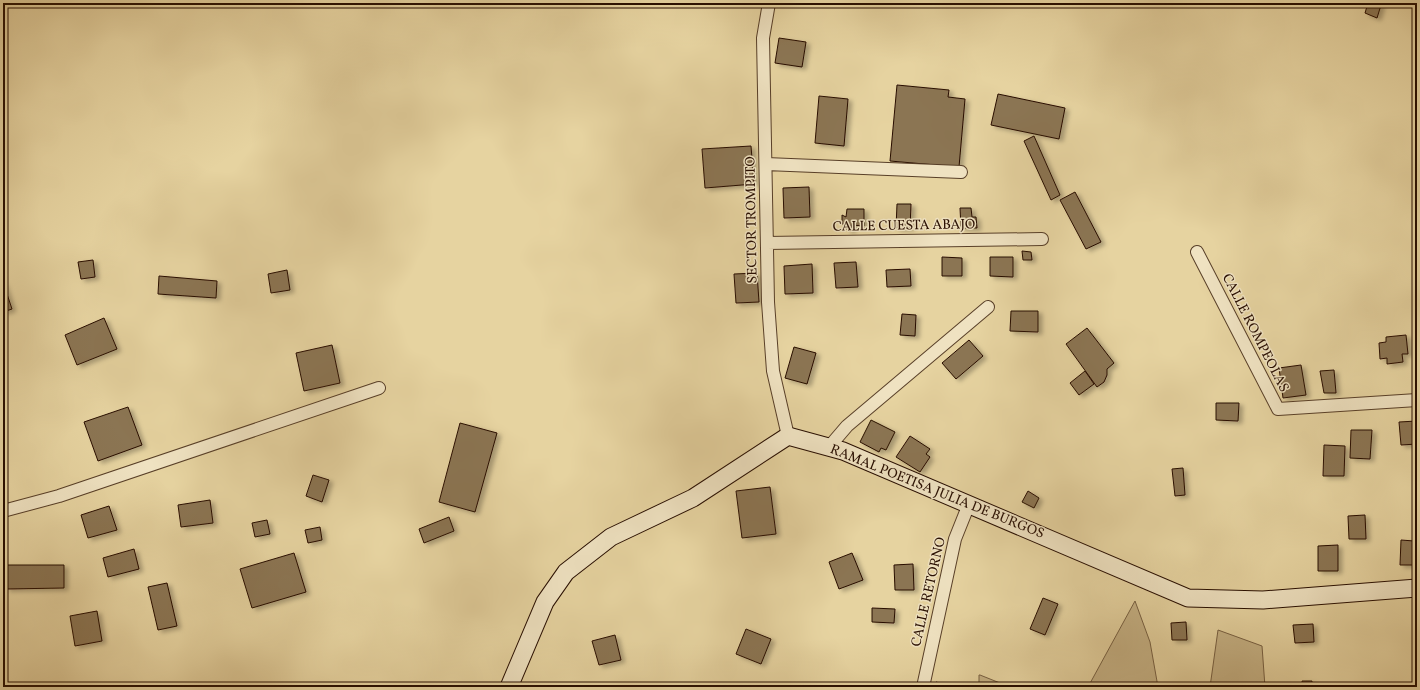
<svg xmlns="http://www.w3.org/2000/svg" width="1420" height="690" font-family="Vollkorn,serif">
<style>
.green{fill:#c6b285;stroke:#776042}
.building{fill:#8b7453;stroke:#280e00;filter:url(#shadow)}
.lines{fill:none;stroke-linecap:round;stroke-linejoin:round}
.street-casing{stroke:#583f28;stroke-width:14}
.secondary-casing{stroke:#280e00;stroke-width:19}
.street{stroke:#efe2c1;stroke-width:12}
.secondary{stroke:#efe2c1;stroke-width:17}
.labels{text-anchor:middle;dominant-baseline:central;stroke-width:3;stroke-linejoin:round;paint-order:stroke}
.street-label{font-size:14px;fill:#280e00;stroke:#efe2c1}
</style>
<defs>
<filter id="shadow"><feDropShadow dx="4" dy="2.5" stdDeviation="2" flood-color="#0004"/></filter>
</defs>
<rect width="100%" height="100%" fill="#e6d3a0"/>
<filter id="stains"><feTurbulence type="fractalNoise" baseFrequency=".005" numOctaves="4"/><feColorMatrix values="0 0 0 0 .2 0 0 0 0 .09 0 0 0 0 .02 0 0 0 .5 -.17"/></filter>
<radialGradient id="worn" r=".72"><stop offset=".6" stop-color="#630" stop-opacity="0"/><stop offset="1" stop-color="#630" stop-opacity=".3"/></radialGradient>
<path class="green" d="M1135,601L1150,642L1158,687H1088Z
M1218,630L1262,646L1265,687H1210Z
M979,675H980L1010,687H979Z"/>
<path class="building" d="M1368,3H1377L1381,5L1377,18L1365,13Z
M779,38L806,42L802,67L775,63Z
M897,85L949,90L948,97L965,99L959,167L890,161Z
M998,94L1065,108L1059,139L991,125Z
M819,96L848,99L844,146L815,143Z
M1034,136L1060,195L1051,200L1024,141Z
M751,146L754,184L705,188L702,149Z
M809,187L810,217L784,218L783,188Z
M1075,192L1101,242L1086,249L1060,200Z
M897,204H911L910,228H896Z
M960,208H971L972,217H976L977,228H961Z
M847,209H864V226L851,225L852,230H847V224H842V215L846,217Z
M1022,251L1031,252L1032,260H1023Z
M942,257L962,258V276H942Z
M990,257H1013V277L990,276Z
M93,260L95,277L81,279L78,262Z
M856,262L858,287L836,288L834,263Z
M812,264L813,293L785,294L784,266Z
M910,269L911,286L887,287L886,270Z
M287,270L290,290L271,293L268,274Z
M757,273L759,302L736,303L734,274Z
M159,276L217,281L216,298L158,294Z
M3,282L12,309L3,312Z
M1011,311H1038V332L1010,331Z
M902,314L916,315L915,336L900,335Z
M104,318L117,349L77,365L65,335Z
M1087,328L1114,363L1107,369V375L1104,382L1097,387L1066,344Z
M1406,335L1408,354H1402L1403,362L1387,364V358L1380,359L1379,343L1386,342V337Z
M969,340L983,356L956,379L942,363Z
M332,345L340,383L304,391L296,353Z
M794,347L816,353L807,384L785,378Z
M1301,365L1306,395L1283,398L1279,368Z
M1334,370L1336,393H1324L1320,371Z
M1085,371L1094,384L1079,395L1070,383Z
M1216,403H1239L1238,421L1216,420Z
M128,407L142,445L98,461L84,422Z
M871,420L895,432L886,450L881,448L879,452L860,442Z
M1417,421V444L1401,445L1399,422Z
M460,423L497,433L475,512L439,502Z
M1351,430H1372L1370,459L1350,458Z
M910,436L930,449L926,454L930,457L920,472L896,457Z
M1324,445L1345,446L1344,476H1323Z
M1183,468L1185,495L1175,496L1172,469Z
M313,475L329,480L322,502L306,496Z
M770,487L776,534L742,538L736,491Z
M1028,491L1039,498L1034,508L1022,502Z
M210,500L213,523L181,527L178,505Z
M109,506L117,530L88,538L81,515Z
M1365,515L1366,539H1349L1348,516Z
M449,517L454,531L424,543L419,529Z
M267,520L270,534L255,537L252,523Z
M320,527L322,540L308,543L305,530Z
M1401,540L1414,541L1413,565H1400Z
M1338,545V571H1318V546Z
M134,549L139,569L108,577L103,558Z
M294,553L306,592L252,608L240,569Z
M852,553L863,580L839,589L829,562Z
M913,564L914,590H895L894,565Z
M5,565H64V588L6,589Z
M167,583L177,626L158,630L148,587Z
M1043,598L1058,604L1045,635L1030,629Z
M872,608L895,609L894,623L872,622Z
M97,611L102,641L75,646L70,616Z
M1186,622L1187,640H1172L1171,623Z
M1313,624L1314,642L1295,643L1293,625Z
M746,629L771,639L761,664L736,654Z
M615,635L621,660L599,665L592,641Z
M1302,681H1312V687H1303Z
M936,682L953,687H935Z"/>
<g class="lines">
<defs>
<path id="street" d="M769,3L763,38L768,302L773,371L788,436
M766,164L961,172
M767,243L1042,239
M1197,252L1278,409L1417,400
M829,447L847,426L988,307
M3,511L59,496L379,388
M923,687L955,539L969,504"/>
<path id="secondary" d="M509,687L545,602L566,572L611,537L693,498L788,436L843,451L1188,598L1263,600L1417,588"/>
</defs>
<use href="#street" class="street-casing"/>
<use href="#secondary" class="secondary-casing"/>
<use href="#street" class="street"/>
<use href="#secondary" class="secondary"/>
</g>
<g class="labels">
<g class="street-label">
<text transform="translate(752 220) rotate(-91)">SECTOR TROMPITO</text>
<text transform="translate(904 226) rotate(-1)">CALLE CUESTA ABAJO</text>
<text transform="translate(1255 333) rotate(63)">CALLE ROMPEOLAS</text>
<text transform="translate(937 492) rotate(22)">RAMAL POETISA JULIA DE BURGOS</text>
<text transform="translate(929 592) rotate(-77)">CALLE RETORNO</text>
</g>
</g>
<rect width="1420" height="690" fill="none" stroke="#e6d3a0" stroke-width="16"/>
<rect x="4" y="4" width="1412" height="682" fill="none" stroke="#280e00" stroke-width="2"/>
<rect x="8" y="8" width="1404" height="674" fill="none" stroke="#280e00"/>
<rect width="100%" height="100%" filter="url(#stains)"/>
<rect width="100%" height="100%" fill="url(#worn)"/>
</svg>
